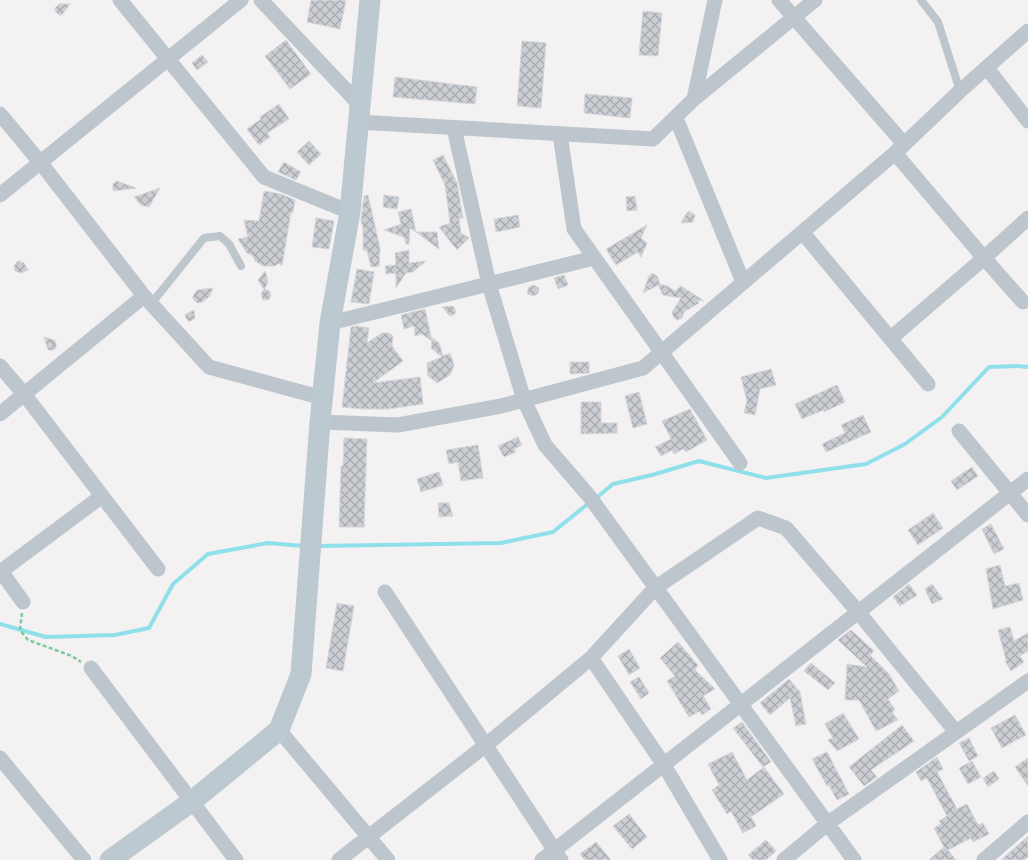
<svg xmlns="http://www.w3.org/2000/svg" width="1028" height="860" font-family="Lato,sans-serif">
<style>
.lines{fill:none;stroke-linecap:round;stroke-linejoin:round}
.stream{stroke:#8fe0ea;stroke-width:4}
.building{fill:url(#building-cross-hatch);stroke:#d5d7dc}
.path{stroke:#79cc9b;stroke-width:2.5;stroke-dasharray:4 2.5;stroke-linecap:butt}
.lane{stroke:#bdc6cd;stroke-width:8}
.street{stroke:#bdc6cd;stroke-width:15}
.secondary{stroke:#bdc9d1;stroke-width:21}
</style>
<defs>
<pattern id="building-cross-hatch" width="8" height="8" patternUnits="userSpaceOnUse" patternTransform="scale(1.25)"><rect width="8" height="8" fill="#cbced3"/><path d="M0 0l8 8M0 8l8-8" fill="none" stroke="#a7aaae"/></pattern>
</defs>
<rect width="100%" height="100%" fill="#f3f1f1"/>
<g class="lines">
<path class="stream" d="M595,499L613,484L652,475L699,461L766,478L866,464L905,444L942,417L989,367L1017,366L1028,367
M318,546L501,543L553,532L589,503
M0,624L46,637L115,635L149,628L173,584L208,554L268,543L303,546"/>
</g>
<path class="building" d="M311,0H346L340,29L307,22Z
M59,4H70L62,15H59L55,11V8Z
M643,11L662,13L658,56L639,55Z
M286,40L311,74L290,89L265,56Z
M522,41L546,43L541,108L517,106Z
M202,55L208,62L197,70L192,63Z
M395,77L477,87L475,104L393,97Z
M585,94L632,98L630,118L584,113Z
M279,104L289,119L267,133L270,137L259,145L247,129L261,119L260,117Z
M309,141L321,154L309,165L297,152Z
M443,155L457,183L463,218H459L461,233L469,238L457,250L439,227L450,223L445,185L433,160Z
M284,162L301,172L296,180L278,172Z
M117,181L136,188L114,191L113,189V184Z
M160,188L149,207L141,205L134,197Z
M264,191L281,194L295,200L293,212H291L282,266L279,263L275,266H263L255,261L253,256L247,253L238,239L248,237L244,220L259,221Z
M368,195L380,248L379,266L371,267L367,251L363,250V228L361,220L364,196Z
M384,195L399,197L397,209L383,207Z
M635,196L637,210L627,211L626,197Z
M411,209L416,232L410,228L409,244H406L404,237L384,230L401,224L398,212Z
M689,211L695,215L693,222L681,223L686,214Z
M518,215L520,227L496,232L494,219Z
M316,218L334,221L329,249L312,247Z
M647,225L641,238L647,243L641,257L638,252L616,265L606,249Z
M416,232H437L439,249Z
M409,250V263L426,261L413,272L406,273L396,288V273L386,274L385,266L396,265L395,253Z
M18,261L24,263L28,270L21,273L15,271L14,266Z
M357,269L374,272L369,304L351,302Z
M265,271L268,281L265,289L270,292L271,296L268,300H263L261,294L264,289L258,280Z
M652,273L657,276L660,284L667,286L675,291L681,286L704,301L697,300L699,303L684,312L682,318L677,320L674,318L672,312L681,298L663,295L658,285L643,293L649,276Z
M564,275L568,285L558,289L554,278Z
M534,285L539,288L538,293L534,296L527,294L529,287Z
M213,288L209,297L202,302L197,303L193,299V296L197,290Z
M452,306L454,307L456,312L455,314L450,316L442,307Z
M425,309L432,341L433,338L439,343L443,356L450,353L454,365L450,375L437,383L428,376L427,363L442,357L431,348L432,341L422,334L415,336L414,326L404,329L401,315Z
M194,310L195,318L191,321H188L185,316L186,314Z
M356,326L369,328L367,343L382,333H389L393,336L392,346L403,361L373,383L420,377L423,404L388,409H363L342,407L351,327Z
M44,337L54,340L56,342V348L54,350H48Z
M570,362H589V373L570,374Z
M771,369L776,385L760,389L755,415L744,413L747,401L741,377Z
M837,385L845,402L824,412L823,410L802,419L795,404Z
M639,392L647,424L633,428L625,396Z
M581,402H601V423H617V433L581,434Z
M690,409L707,440L686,452L683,449L674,454L672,450L661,456L655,447L671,439L662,421Z
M863,415L871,432L826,452L822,444L845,433L841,425Z
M518,437L522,445L514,449L516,452L504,457L498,446Z
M344,438L367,439L364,527H339L341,466H343Z
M478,445L483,478L461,481L458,462L449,464L446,450Z
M972,467L978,476L957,490L951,481Z
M439,472L443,485L421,492L417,479Z
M438,503H449L453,516L439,517Z
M933,513L943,528L918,545L908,530Z
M991,524L1004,549L994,554L982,529Z
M1000,565L1005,586L1019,583L1023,600L993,609L986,569Z
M909,584L917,595L900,606L893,597Z
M932,584L943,599L932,604L925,589Z
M337,603L354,606L343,671L326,668Z
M1010,627L1014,641L1028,633V651L1020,656L1024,662L1011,671L1005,661L1006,660L998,630Z
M851,630L874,651L870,655L889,674L899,691L888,699L895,710L892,712L898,720L876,731L859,700H845L847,664L867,667L838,640Z
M678,642L698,665L695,670L715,689L703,696L711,709L702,715L700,711L689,717L667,681L675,676L660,658Z
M629,649L640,668L629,675L618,656Z
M811,663L835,683L828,690L804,671Z
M639,677L649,693L641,699L630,682Z
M789,679L800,692L806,724L796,726L790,698L770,715L760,703Z
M843,713L859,739L837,751L828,740L833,738L825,724Z
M1015,715L1026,735L1002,748L991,728Z
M742,722L771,762L763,767L733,728Z
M902,725L914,741L871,770L877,777L864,786L849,767Z
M969,738L978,756L969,761L959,743Z
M732,752L747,780L764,767L784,794L751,817L756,826L743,833L731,811L727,814L712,790L719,785L708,764Z
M827,752L849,794L837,800L829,785L827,786L812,759Z
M937,757L943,769L937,772L957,809L967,804L978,825L983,823L989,834L973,842L971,838L948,850L956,860H929L944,847L934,828L941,824L939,821L947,816L927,778L921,781L916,772Z
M1028,758V786L1015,767Z
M972,761L981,777L968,784L959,768Z
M994,771L999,779L988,787L983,778Z
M629,814L647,837L632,849L613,826Z
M1028,836V857L1024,860H1001Z
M766,840L776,851L766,860H753L748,855Z
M596,842L611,860H585L580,854Z"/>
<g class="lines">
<path class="path" d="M22,613L20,630L28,640L72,656L81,662"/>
<path class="lane" d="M921,0L938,22L960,91
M151,304L204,238L220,236L229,244L241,266"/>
<path class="street" d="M120,0L264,177L350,212
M261,0L360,105
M779,0L904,144
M987,68L1028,121
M694,99L715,0
M0,114L40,162L144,296L209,367L323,398
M676,118L743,282
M358,122L653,139L694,99L815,0
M454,128L489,284L524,400L545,445L589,496L854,860
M560,134L574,229L740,463
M895,153L984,258L1023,302
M0,195L241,0
M803,233L928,384
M330,323L594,258
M891,338L984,258L1028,218
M0,366L24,394L158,569
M0,414L144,296
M320,422L398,425L501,406L643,368L895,153L960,91L1028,31
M959,431L1028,515
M0,570L23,602
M0,572L102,496
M385,592L561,860
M591,658L664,765L720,860
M91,668L236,860
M279,730L388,860
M0,758L84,860
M339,860L486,745L591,658L655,588L758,518L786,528L859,613L956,732
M542,860L1028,479
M784,860L827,824L1028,681
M984,860L1028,822"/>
<path class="secondary" d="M110,860L191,802L279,730L301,674L320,422L330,323L350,212L370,0"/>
</g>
</svg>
